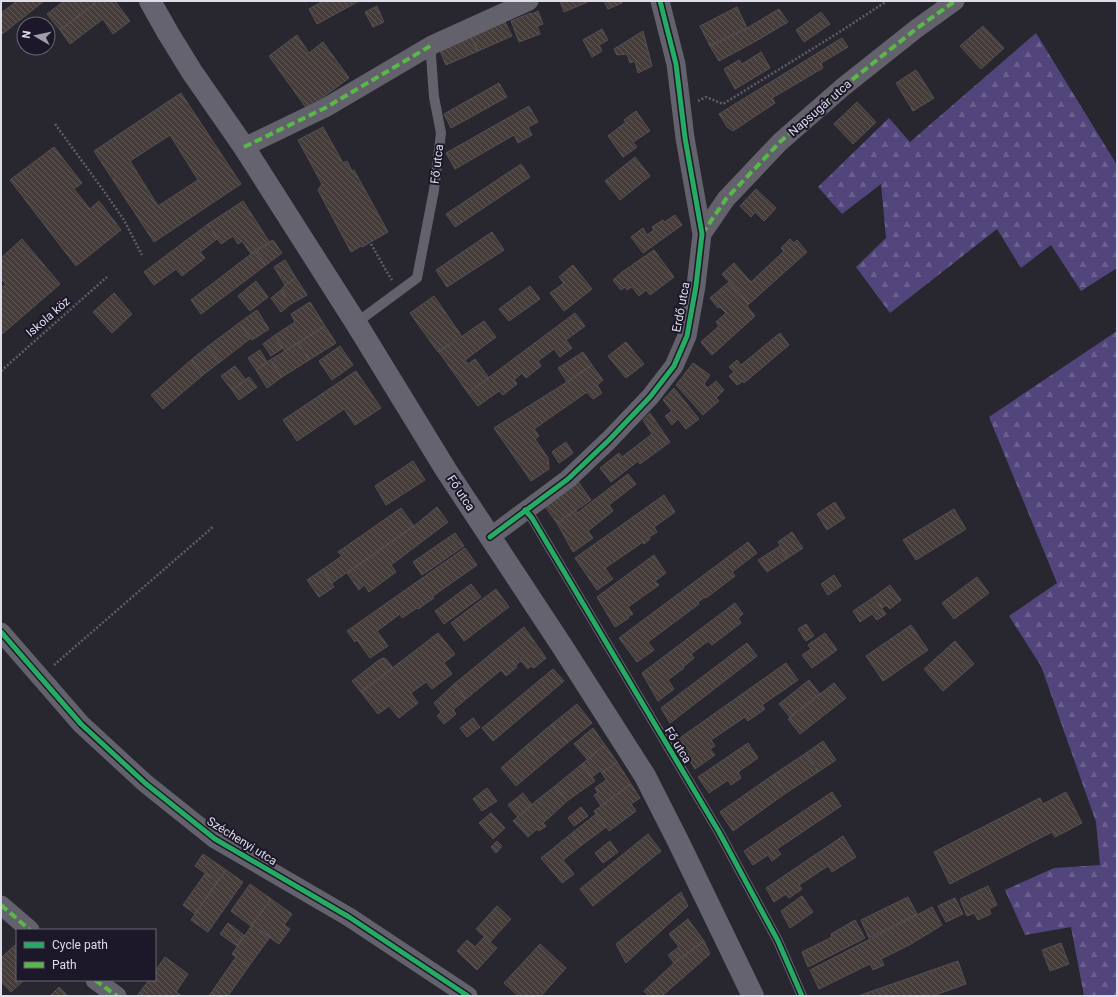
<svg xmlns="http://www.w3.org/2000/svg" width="1118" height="997" font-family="Roboto,sans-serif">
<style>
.forest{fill:url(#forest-firs)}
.building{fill:url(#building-back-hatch);stroke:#555052;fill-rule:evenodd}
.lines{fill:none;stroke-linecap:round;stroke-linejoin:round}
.path{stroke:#5f5d66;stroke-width:2.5;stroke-dasharray:2 2;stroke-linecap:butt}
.lane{stroke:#63616b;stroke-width:10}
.street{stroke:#63616b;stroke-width:19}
.secondary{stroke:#65636f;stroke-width:22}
.quiet{stroke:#58b947;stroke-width:4;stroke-dasharray:8 4;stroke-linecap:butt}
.cycleway-casing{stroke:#1c1829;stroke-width:8}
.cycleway{stroke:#26ab63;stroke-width:5}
.labels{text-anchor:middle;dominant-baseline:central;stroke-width:4;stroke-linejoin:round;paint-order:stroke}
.street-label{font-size:12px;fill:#dfdde9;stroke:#1c1829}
</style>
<defs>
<pattern id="forest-firs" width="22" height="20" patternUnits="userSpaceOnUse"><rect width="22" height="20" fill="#52457c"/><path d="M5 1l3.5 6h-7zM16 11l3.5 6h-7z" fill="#6a5f8f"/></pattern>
<pattern id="building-back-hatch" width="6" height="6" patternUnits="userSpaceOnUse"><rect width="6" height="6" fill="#463d3b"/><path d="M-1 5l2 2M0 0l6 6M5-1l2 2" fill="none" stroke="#605957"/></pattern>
</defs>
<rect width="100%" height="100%" fill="#28262f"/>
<path class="forest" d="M1036,33L1117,165V268L1081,291L1051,245L1021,268L997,229L890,313L856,267L886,238L881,184L842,214L818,187L889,118L910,142Z
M1117,331V996H1084L1071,927L1025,935L1005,890L1054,868L1100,865L1096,822L1041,666L1009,616L1057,583L989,417Z"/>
<path class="building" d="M17,1H44L1,35V13Z
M64,1H98L60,30L47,14Z
M98,1H115L130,21L113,34L103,19L70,44L60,30Z
M323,1H359L317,24L309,9Z
M560,1H590L564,12Z
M604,1H621L622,3L608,9Z
M377,6L384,22L373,27L365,12Z
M737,7L747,28L710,46L700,26Z
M779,9L788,22L756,41L719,61L710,46L747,28Z
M538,11L543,24L537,26L540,34L519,42L511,21L531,13L532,14Z
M821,12L830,24L804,42L796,30Z
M505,22L512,36L478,51L471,37Z
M983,26L1004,48L981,69L960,46Z
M602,29L608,40L599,45L602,51L592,57L583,40Z
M643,31L652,66L638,73L635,61L630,63L627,54L617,55L614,49Z
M297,35L309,53L323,42L349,78L307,109L269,56Z
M471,37L478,51L446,65L440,51Z
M842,38L848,47L821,63L823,68L772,98L775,103L733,131L727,127L719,114Z
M761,52L770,68L735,89L724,69L739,60L742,64Z
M916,70L934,98L913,111L896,83Z
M499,83L507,97L451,128L444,114Z
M181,93L241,184L154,242L94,151ZM170,135L198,180L158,206L130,161Z
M857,102L876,122L853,144L834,124Z
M529,106L538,122L528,127L532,135L518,143L514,135L455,169L446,153Z
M636,111L650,131L633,142L637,147L623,157L608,136L626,122L624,120Z
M323,127L343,163L347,161L352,171L354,170L388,232L362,247L361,246L351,252L318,190L322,184L298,140Z
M54,147L82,183L74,189L90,209L99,201L121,230L76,266L10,180Z
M635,157L650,176L620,200L605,181Z
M521,164L530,177L455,227L446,214Z
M756,189L776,208L764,221L755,212L751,217L740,206Z
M243,201L270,243L251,254L242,241L238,244L233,236L221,244L208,224Z
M675,215L682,225L643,253L631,237L643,228L647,235L654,230L652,227L663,220L665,222Z
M208,224L217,239L200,252L205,258L182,276L176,269L154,285L144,272Z
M492,232L504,250L447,287L436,270Z
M22,239L60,284L1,335V288L6,284L1,279V258Z
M790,239L794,243L797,240L807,252L749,304L722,274L734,263L751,282L784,251L781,248Z
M273,240L282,253L266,265L255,251Z
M654,250L674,277L650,295L646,290L639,296L632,287L627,290L625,287L621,290L613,280L622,272Z
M255,251L266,265L201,314L191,300Z
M285,260L296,278L285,285L274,267Z
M573,265L592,289L564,311L550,293L564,283L559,277Z
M296,278L307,295L291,304L281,290L285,285Z
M256,281L268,297L250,311L238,296Z
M729,282L749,304L747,306L755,316L712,355L701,342L719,326L716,322L726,313L720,307L718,308L710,298Z
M530,286L540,299L509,321L499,309Z
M281,290L291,304L281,312L271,298Z
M114,293L132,314L112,333L93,312Z
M434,296L461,335L438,352L410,313Z
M310,302L325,326L285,351L275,335L295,322L291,314Z
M257,310L269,329L252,340L239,323Z
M575,313L585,326L566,340L572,348L560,357L554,349L538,361L541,366L526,378L522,373L514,380L517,384L503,395L499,391L478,406L468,393Z
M484,321L496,337L465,360L468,364L475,359L489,378L468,393L439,352Z
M239,323L251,338L220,362L207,347Z
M325,326L336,343L309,360L298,343Z
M780,333L789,345L744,383L743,381L737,385L729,376L734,372L729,367L737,360L741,365Z
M275,335L283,348L271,356L263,344Z
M626,342L644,364L626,378L608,356Z
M298,343L309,360L282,377L270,360Z
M340,346L353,365L332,380L319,361Z
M207,347L220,362L203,375L191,360Z
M260,350L267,362L256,370L248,358Z
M583,352L592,365L567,382L558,368Z
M191,360L203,375L163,409L151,395Z
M270,360L282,377L267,388L256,370Z
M693,363L710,375L704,384L708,388L716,381L724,390L716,398L719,401L703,415L676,385Z
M592,365L603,380L597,385L602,393L593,399L587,392L534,429L539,436L535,439L548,458L549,469L531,481L494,428L567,382Z
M235,366L246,380L232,390L221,376Z
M356,371L381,408L355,425L344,409L297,441L283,420Z
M249,377L257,387L239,400L232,390Z
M674,388L699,419L686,429L678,419L672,425L665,416L672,411L663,400Z
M650,413L670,442L640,464L638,461L611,482L600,468L619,453L622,457L652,434L643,420Z
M566,442L573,453L559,463L552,452Z
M413,461L425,480L386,505L375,486Z
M628,474L636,484L609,505L613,511L588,531L593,538L573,552L557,523L576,510L577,513Z
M577,480L591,500L557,523L543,504Z
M664,495L675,512L654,527L657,532L649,537L650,539L644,544L643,542L605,568L613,579L597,590L575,558Z
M835,502L845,518L827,530L817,514Z
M437,507L448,522L391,565L396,572L369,592L364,585L359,590L347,573L414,526Z
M401,508L414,526L332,583L323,569L342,556L338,552Z
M954,509L966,529L916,560L903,540Z
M792,532L803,548L788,558L778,542Z
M455,533L464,546L422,575L413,562Z
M748,542L757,553L732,572L735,576L706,598L705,597L698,602L699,604L648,642L654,650L637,662L619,638Z
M780,546L788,558L767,572L758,560Z
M465,548L477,565L433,596L434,598L418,609L417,608L402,618L400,614L377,631L388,646L370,658L357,640L355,642L347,631Z
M654,555L666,573L655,581L659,585L628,607L633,614L628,617L629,618L615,627L597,597Z
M323,569L334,587L319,597L307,580Z
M834,575L841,586L828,595L821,584Z
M977,577L989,593L954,619L942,603Z
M471,584L481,597L444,624L435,611Z
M890,585L901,600L890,609L886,605L882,608L874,597Z
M496,589L509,607L464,641L451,623Z
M874,597L886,614L877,620L872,614L860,622L853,611Z
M735,603L743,614L738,618L741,623L712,645L708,641L691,654L694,658L683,667L684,668L668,680L674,689L658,701L642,673Z
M806,624L814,636L806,641L798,629Z
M911,625L928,650L883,681L866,656Z
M524,627L546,658L534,668L531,666L528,669L521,661L516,665L513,661H512L517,667L506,676L501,670L466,699L454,684Z
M438,633L455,654L444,663L452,674L432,689L426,682L411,693L418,703L399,718L389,706L378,714L361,692Z
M825,633L837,650L812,668L802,655L811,649L808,645Z
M955,641L974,664L943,691L924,669Z
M747,643L757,656L670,723L661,708Z
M383,658L386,659L393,668L361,692L352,681L379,660Z
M786,663L798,680L762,705L765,709L748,721L745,717L711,740L715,746L710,749L715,755L695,769L677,740Z
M553,669L564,681L493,741L482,728Z
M809,680L820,694L790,717L779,704Z
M834,683L846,698L800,734L788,719Z
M454,684L466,699L453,710L456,714L444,724L437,716L441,712L434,703Z
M577,704L592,723L567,743L552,724Z
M473,718L480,727L467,737L460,728Z
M552,724L567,743L542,764L526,746Z
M593,728L605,745L587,759L574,744Z
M823,741L836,760L818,772L806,753Z
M748,743L758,758L738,772L741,778L731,785L728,780L709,793L698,777Z
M605,745L617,762L602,773L600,771L592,777L582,764Z
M526,746L542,764L516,786L501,768Z
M806,753L818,772L786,793L773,775Z
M617,762L631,784L601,806L594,795L598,793L595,788L606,780L602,773Z
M582,764L595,781L567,801L555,786Z
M773,775L786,793L733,831L720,812Z
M631,784L640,798L631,804L636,811L609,831L594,811Z
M555,786L567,801L551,816L537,800Z
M487,788L497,801L482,811L473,799Z
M832,792L841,806L777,849L781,854L772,861L768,855L753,865L744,851Z
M1066,792L1082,823L1055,837L1052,832L950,884L934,852L1040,798L1043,804Z
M523,793L532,805L518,817L508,805Z
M537,800L551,816L543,823L546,826L539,831L537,829L528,837L513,821Z
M581,807L588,816L574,826L568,818Z
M491,813L505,828L493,839L479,823Z
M596,814L606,827L582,845L572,833Z
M572,833L582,845L563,860L574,874L562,883L541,858Z
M648,834L661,851L593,906L580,889Z
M843,836L856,857L832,872L828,866L799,885L802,889L789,898L786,894L774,902L766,888Z
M497,841L502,846L496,853L491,847Z
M610,841L618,852L603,863L595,853Z
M203,854L226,870L217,882L195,866Z
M226,870L243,882L208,932L191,920Z
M205,874L217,882L195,914L183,905Z
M250,884L271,899L251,926L231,911Z
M988,886L997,905L989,909L991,914L978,920L974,913L967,916L960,899Z
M681,892L688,906L626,963L616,944Z
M802,896L813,912L790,928L781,911Z
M908,897L917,914L869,938L861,920Z
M955,898L963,914L946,922L938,906Z
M271,899L292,914L284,925L290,929L279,944L252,925Z
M497,906L511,919L490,942L476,929Z
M932,907L942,925L911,944L881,959L884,965L873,970L870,964L819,989L810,970Z
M688,919L704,941L674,963L668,955L679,947L669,934Z
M855,920L865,938L808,967L802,952L832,937L831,934Z
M228,923L244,935L237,946L220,934Z
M252,925L270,937L249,966L232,954Z
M484,937L497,948L477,970L457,951L467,940L475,947Z
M704,941L710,954L662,996H649L644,991L674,963Z
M1061,943L1069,964L1050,971L1042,950Z
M540,944L566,968L541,996H518L504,983Z
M15,945L17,947V980H24L11,992L1,982V958Z
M165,957L188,974L176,992L182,996H137L149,980H155V971Z
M236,957L249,966L228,996H209Z
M958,961L966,984L933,996H926L925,994L921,996H858Z
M59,987L68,996H50Z"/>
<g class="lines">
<path class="path" d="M698,101L706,97L723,104L838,33L887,1
M55,124L101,187L124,220L142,255
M371,244L387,272L392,280
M1,371L107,277
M54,665L214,526"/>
<path class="lane" d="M356,323L417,278L434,190L441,133L434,97L431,56L432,45
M525,510L532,518L719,832L778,941L802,996"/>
<path class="street" d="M244,147L325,108L432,45L529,1
M702,234L726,199L780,142L843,87L916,29L955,1
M490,537L568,479L609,440L650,397L674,366L687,336L696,286L702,234L685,138L676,64L660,1
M1,632L81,724L145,783L215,839L349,917L468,996
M1,905L30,930
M95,980L117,996"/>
<path class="secondary" d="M150,1L168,33L192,72L244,147L356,323L446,470L562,646L645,776L679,843L753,996"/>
<path class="quiet" d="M244,147L325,108L432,45
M702,234L726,199L780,142L843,87L916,29L955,1
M1,905L30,930
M95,980L117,996"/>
<defs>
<path id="cycleway" d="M525,510L532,518L719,832L778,941L802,996
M490,537L568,479L609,440L650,397L674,366L687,336L696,286L702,234L685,138L676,64L660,1
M1,632L81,724L145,783L215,839L349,917L468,996"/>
</defs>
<use href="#cycleway" class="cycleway-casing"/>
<use href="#cycleway" class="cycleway"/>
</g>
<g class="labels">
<g class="street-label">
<text transform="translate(820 108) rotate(-41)">Napsugár utca</text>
<text transform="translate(437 164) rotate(-83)">Fő utca</text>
<text transform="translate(681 307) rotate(-79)">Erdő utca</text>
<text transform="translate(48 317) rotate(-41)">Iskola köz</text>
<text transform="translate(461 493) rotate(57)">Fő utca</text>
<text transform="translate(678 745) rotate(59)">Fő utca</text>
<text transform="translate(242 841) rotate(32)">Széchenyi utca</text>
</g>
</g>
<rect width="1118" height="997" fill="none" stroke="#dfdde9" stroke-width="4"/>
<rect x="16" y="929" width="140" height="52" fill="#1c1829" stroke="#6a6776"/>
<rect x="24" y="942" width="20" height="6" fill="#26ab63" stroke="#6a6776"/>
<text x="52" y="949" font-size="12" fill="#dfdde9">Cycle path</text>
<rect x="24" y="962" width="20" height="6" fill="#58b947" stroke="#6a6776"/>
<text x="52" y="969" font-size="12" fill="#dfdde9">Path</text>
<g transform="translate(36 36) rotate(279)"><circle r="19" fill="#1c1829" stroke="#6a6776"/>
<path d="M0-3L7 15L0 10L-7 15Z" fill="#9f9da8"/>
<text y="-6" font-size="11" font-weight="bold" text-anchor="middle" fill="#dfdde9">N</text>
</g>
</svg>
